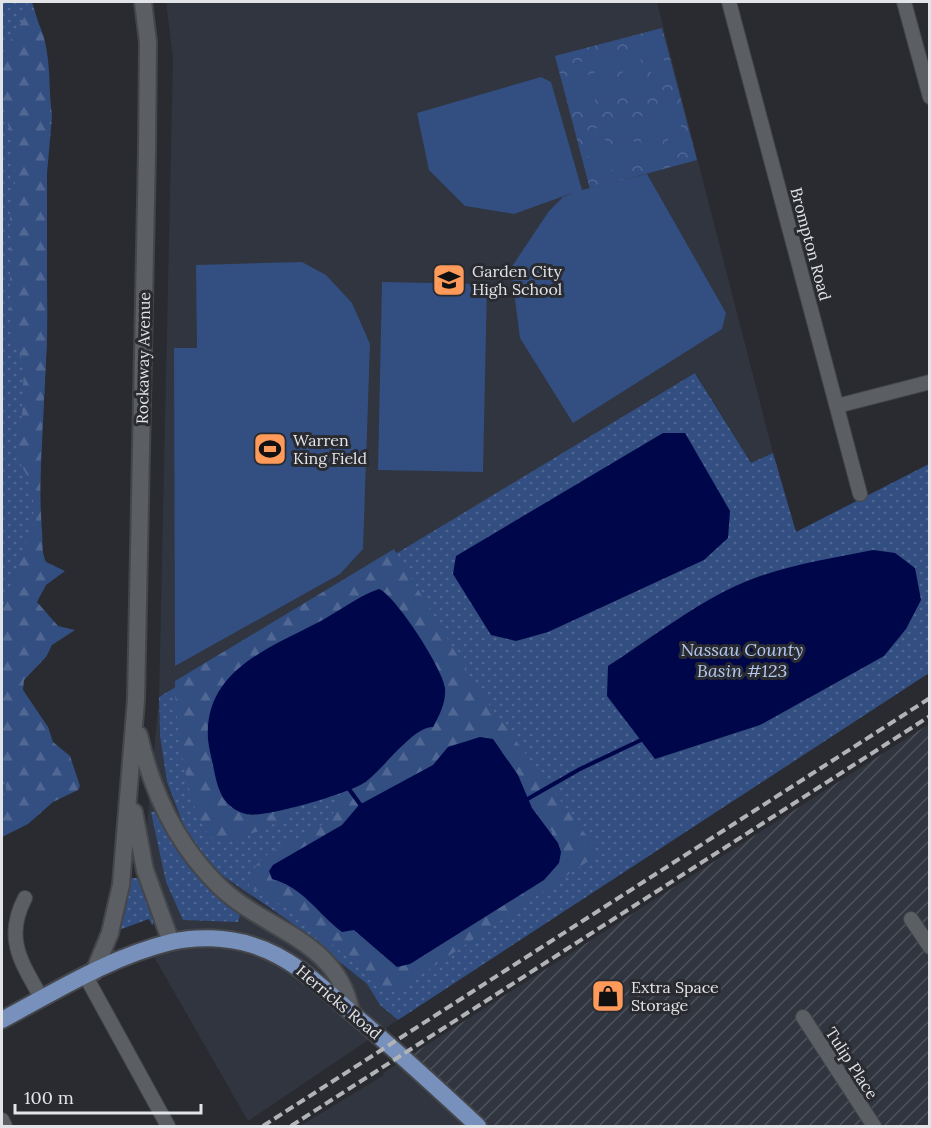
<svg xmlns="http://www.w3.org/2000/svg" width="931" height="1128" font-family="Lora,serif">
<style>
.built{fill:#30353f}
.industrial{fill:url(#industrial-furrows)}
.grass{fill:url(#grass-dots)}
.forest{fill:url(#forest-firs);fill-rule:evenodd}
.park{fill:url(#park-crowns)}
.pitch{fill:#334e81}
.water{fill:#00064a}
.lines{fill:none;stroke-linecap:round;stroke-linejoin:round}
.stream{stroke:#00064a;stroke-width:4}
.minor-casing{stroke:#44464a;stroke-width:16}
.secondary-casing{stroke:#44464a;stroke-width:20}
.primary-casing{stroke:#44464a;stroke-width:20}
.minor{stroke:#5b5e63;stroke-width:14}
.secondary{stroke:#5b5e63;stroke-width:16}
.primary{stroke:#7790bc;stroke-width:16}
.rail{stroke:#b1b3b7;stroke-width:4;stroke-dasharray:9 4.5;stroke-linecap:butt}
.labels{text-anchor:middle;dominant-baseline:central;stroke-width:6;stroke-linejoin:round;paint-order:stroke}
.street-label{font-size:16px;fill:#e2e4e7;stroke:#292b30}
.poi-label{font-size:16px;fill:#e2e4e7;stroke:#292b30;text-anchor:start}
.water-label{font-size:18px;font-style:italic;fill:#b3c9f1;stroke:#292b30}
</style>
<defs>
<pattern id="industrial-furrows" width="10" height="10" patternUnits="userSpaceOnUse" patternTransform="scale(1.5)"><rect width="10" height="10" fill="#30353f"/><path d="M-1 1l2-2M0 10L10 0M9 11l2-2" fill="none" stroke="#4e525b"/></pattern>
<pattern id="grass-dots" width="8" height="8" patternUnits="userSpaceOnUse" patternTransform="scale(1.5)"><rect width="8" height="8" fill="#334e81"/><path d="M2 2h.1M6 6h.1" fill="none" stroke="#506793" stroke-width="1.8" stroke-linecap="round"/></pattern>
<pattern id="forest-firs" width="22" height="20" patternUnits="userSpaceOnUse" patternTransform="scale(1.5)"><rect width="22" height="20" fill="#334e81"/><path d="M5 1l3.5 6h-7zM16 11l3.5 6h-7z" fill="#506793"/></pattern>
<pattern id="park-crowns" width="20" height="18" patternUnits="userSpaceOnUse" patternTransform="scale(1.5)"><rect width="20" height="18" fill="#334e81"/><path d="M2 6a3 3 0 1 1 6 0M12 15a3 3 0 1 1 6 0" fill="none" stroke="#506793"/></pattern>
</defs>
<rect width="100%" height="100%" fill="#292b30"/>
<path class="built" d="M166,2H657L773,453L751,463L696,373L159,697L160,736L167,782L254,899L289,921L367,984L380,1005L398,1020L248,1121L149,948L171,941L143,868L159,697L173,58Z
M405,1059L479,1126H300L384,1075L383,1073Z"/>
<path class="industrial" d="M929,724V1126H479L405,1059Z"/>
<path class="grass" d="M2,2H32L45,44L52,117L47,173V336L35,595L10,681L35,716L2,837Z
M695,373L751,463L773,453L796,532L929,464V673L398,1020L380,1005L367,984L289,921L213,869L184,826L167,782L160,736L159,697Z
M159,811C182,858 199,881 240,915L238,922L183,920L166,882L151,812Z
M131,878H139L155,923L152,925L149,919L119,930L124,916Z"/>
<path class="forest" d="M27,13C60,24 48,143 47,173C45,227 48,282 47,336C45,401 37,466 42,531C43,543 41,551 46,562L65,571L46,585L37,602L58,626L75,630L52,645L46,657L24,680L23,690L48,727L53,742L70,756L80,786L78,790L53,802L28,824L2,837V796L7,793L2,763V609L32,527L34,505L29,479L20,463L16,449L22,415L24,363L17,350L10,324V211L15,183L13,146L2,98V54Z
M394,549L476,687L592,843L597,855L400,989H387L288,909L249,886C250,838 341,840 336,798C344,790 352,790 361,785C385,771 402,742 425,727L368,593L330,617L208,738C213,766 213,809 248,815C261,817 277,813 290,811C278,824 266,828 250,834C238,838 228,846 215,839C187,825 174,711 175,681ZM480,737L493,739L518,775L532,808L552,831L544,880L410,964L367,941L353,930L342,932C314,911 305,889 272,879L273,865L342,825L359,805L433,765L448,747Z"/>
<path class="park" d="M662,28L697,160L590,189L555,56Z"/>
<path class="pitch" d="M659,41L670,84L655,88L644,45Z
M637,47L649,90L629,95L617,52Z
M611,54L622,97L602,102L591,59Z
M585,61L596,104L576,109L565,66Z
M541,77L551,82L582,190L647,174L726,313L722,329L573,423L520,338L511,268L549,211L563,197L575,192L514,214L465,206L429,170L417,113Z
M676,107L687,150L672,154L661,111Z
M655,113L666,156L646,161L635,118Z
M628,120L640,163L620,168L608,125Z
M602,127L613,170L593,175L582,132Z
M302,262L326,275L352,303L370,344L363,549L340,574L175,666L174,348H197L196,265Z
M382,282L487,284L483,472L378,470Z"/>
<path class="water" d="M663,433H685L730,511L728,538L704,560L548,632L516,641L491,635L453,574L456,556Z
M873,550L895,553L915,568L921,600L906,629L884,656L760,725L655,759L607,696L608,666C655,636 703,597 755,578C793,564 833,558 873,550Z
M379,589C396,596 443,669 445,688C446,703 440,714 433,727C413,726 383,770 364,783C349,793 263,819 246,814C224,808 218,791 214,770C212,760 209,749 208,739C204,672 267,649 315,624C337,613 356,597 379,589Z
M480,737L493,739L518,775L532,808L558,843L561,852L559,863L544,880L410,964L397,967L354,930L342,932C316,912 304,888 272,879L269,871L273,865L342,825L359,805L433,765L448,747Z"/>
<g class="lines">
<path class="stream" d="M349,789L362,807
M524,801L580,769L641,740"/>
<defs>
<path id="minor" d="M729,2L860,494
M904,2L930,97
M837,406L930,382
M25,898C4,938 21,962 42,999
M911,919L930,947
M85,975L168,1126
M803,1017L874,1126
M2,1120L5,1126"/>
<path id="secondary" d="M139,735C152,792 177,845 219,886C265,931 337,939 351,1011
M134,812L145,870L171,942
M94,972L110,933L121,885L136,700L147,151L148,42L143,2"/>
<path id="primary" d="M2,1020C56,991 110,957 171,942C196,936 227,937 252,945C292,957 322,987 353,1014C396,1050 437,1088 478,1126"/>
</defs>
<use href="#minor" class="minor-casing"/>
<use href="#secondary" class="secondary-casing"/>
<use href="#primary" class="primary-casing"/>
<use href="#minor" class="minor"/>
<use href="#secondary" class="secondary"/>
<use href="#primary" class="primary"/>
<path class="rail" d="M263,1126L930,698
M291,1126L930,716"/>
</g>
<defs>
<symbol id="school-square" viewBox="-11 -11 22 22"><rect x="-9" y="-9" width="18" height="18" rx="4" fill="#ff9b5a" stroke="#292b30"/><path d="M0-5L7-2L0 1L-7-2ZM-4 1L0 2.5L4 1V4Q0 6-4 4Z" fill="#111"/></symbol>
<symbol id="stadium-square" viewBox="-11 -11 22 22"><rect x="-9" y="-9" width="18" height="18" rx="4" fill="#ff9b5a" stroke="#292b30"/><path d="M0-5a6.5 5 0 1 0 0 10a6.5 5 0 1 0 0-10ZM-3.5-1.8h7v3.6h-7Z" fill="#111"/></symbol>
<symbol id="shop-square" viewBox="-11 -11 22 22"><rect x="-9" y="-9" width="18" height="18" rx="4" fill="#ff9b5a" stroke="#292b30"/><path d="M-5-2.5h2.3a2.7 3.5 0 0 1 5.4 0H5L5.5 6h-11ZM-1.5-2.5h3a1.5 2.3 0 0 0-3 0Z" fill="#111"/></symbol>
</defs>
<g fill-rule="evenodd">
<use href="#school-square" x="430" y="261" width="38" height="38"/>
<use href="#stadium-square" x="251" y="430" width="38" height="38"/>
<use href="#shop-square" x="589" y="977" width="38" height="38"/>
</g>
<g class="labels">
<g class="street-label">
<text transform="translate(811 244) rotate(75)">Brompton Road</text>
<text transform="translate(143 358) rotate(-89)">Rockaway Avenue</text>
<text transform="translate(339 1002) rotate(40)">Herricks Road</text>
<text transform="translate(852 1063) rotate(57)">Tulip Place</text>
</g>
<g class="poi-label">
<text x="472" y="271">Garden City<tspan x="472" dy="18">High School</tspan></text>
<text x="293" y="440">Warren<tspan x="293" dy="18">King Field</tspan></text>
<text x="631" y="987">Extra Space<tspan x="631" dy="18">Storage</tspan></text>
</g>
<g class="water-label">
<text x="742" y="649">Nassau County<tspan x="742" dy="21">Basin #123</tspan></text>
</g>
</g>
<rect width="931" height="1128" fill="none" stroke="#e2e4e7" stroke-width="6"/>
<path d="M15 1104v9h186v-9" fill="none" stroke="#e2e4e7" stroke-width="3"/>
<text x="24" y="1104" font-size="18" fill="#e2e4e7" stroke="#292b30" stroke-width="4.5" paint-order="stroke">100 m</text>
</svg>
